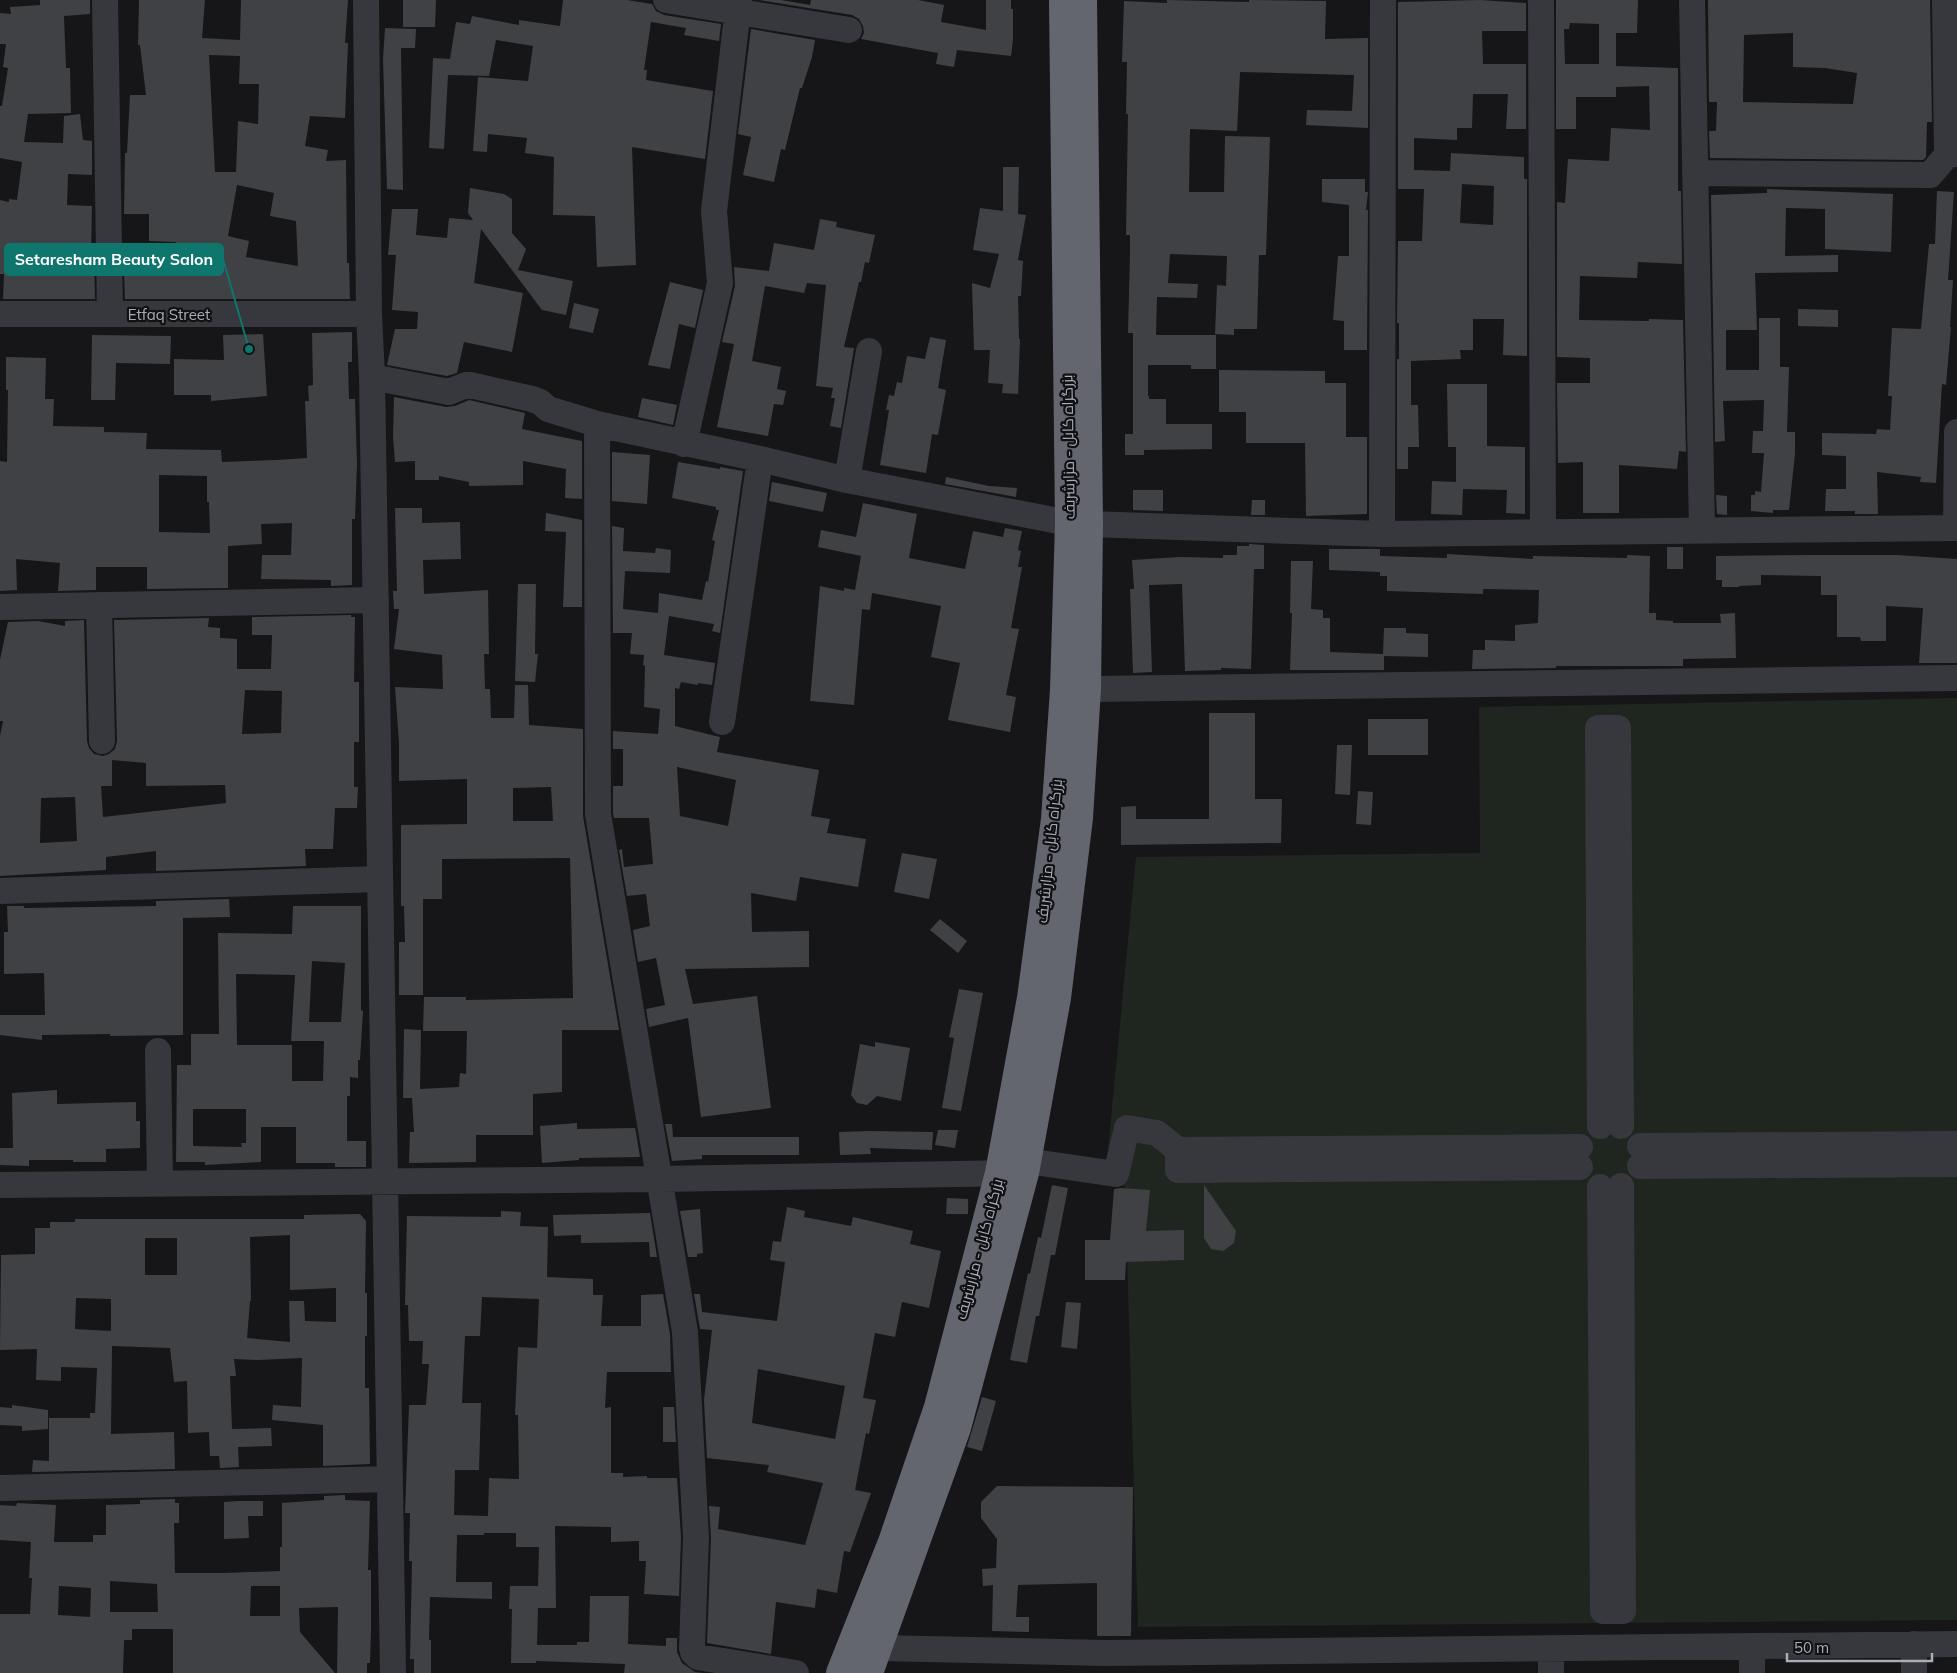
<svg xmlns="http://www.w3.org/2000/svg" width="1957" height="1673" font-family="Mulish,Cairo,sans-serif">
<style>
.green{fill:#1e261f}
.building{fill:#404145;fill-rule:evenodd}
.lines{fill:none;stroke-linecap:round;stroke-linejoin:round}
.minor{stroke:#37383d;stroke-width:26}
.highway{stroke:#63666e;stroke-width:28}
.labels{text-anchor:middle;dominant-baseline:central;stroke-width:4.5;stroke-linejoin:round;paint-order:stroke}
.street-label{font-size:15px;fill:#a8adb8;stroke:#111113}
.leader{fill:none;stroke:#0f766e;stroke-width:2}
.callout-dot{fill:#0f766e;stroke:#111113;stroke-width:2}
.callout{fill:#0f766e;stroke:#0f766e;stroke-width:2}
.callout-label{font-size:16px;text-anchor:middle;font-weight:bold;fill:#fff}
</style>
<rect width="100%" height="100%" fill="#161618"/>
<path class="green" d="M1957,698V1620L1138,1627L1125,1186L1103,1183L1107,1160L1136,857L1480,853L1479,707Z"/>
<path class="building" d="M40,0H90V14L64,16L66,68H70L71,113L28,114L24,142L63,143L64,116L80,114L83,140L92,141V175L68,174L67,205L92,206L91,258H94L95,299H3L4,274H0V200L9,202V199L17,200L22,162L0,158V106H2L8,68L3,67L6,44H0V13L11,14L10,7L40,5Z
M139,0H205L202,38L240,40L241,0H348L345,43H348L345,118L310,116L305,146L328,150L326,161L346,160L347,263H349L350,299H125L124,272L172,274L176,242L149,241V214H124L125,153H127L130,95H146L140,45H138ZM209,55L240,56L239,84H259L258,124L238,121L236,172H215ZM237,185L274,193L270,216L296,221L298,266L246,257L249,241L228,236Z
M403,0H436L435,27H403Z
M563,0H627L652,4L656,11L664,15L721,24L719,41L684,35L686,28L651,22L644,70H647L646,80L713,91L705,159L632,147L636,265L597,267L595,216L553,215L554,157L525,153L527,138L488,134L487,152L473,151L478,77L528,81L533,46L496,40L489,76L448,75L444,149L429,148L433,58L450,59L456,22L470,24L472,16L519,25V20L560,26Z
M759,0H781L810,5L811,0H918L944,5L941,22L986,30V0H1011V9H1013V40L1011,56L957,50L954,67L936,64L938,53L861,39L864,33L863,26L859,19L852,15Z
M1167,0L1249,2V0L1326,1L1325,39L1368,38V128L1306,125L1307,110L1352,111L1354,75L1240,72L1237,131L1190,129L1189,192H1224L1225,136L1270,137L1266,255H1259L1257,329H1234V335L1215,334L1217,285L1226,286L1227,256L1170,254L1168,283L1198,284L1197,298L1157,297L1156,335H1216V369H1191V365H1148V396H1149V399H1166V424H1212V449L1144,450V455H1125V434H1133V333H1128L1130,254V235H1126L1128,114H1126L1127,62H1122L1124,1L1167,3Z
M1480,0L1526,3V31H1482L1483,64H1526V129H1506L1508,94H1473L1472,128H1457V140L1414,138V170L1450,171L1451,153L1524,157V179H1527V356L1503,355L1504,319H1473V350H1460L1461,359L1411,361V405H1418L1419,447H1408V469H1397V359H1399V323H1397L1398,241H1422L1424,189H1398V2ZM1462,184L1494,186L1493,225L1460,223Z
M1556,0H1638L1637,33H1616V66L1678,68V191H1681L1682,264L1638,262L1637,278L1580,276L1579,320L1649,321V319L1683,320L1686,452L1679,451L1677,469L1619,465V513H1583V462L1558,463L1557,383H1590V358L1557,357V202L1565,203L1568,159L1609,161L1611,128L1650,130L1649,86L1616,87V97H1576V129H1556ZM1570,23L1599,24V64H1565L1564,29H1569Z
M1708,0H1930L1932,122H1927L1926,157L1923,160L1710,158L1709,131H1716L1717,102H1709ZM1793,33V67L1825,68L1857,73L1853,104L1743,102L1744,35Z
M385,28L416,29L415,48H401L403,190L387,189L383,59Z
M751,29L815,40L812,57L802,88H800L785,150L781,149L774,182L743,175L751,137L738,134Z
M1003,167H1019L1018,214L1026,215L1018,260L1023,261L1021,296H1018L1019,339H1020L1018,394L1002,393L1003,384L988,383L990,350H974L972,283L990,288L999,254L973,250L980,208L1003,211Z
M1322,179H1365V192H1368L1366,210H1368L1367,350H1344V321L1333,320L1338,256H1349V205L1322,202Z
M470,188L504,194L512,199V233L526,249L518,270L573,281L566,315L542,310L481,229L474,283L523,293L512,352L464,342L457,373L447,376L387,365L395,329H417L418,312L392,310L396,255H388L392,209H418L416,235L447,238L449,218L473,220L468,213Z
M1767,189L1893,194L1891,252L1825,249V209L1786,208L1785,256L1838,255V272L1755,273L1757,330H1726V370H1759V318H1780V367H1789L1787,432H1795V454L1789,510H1773V513L1751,511V495H1755V491L1761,492L1764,453H1752L1753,431H1763L1764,400L1723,401L1725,441L1715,442L1711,195L1767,193Z
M1937,191L1954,192L1948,280H1953L1950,327H1951L1946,385L1942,384L1936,483L1920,482L1921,477L1877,472L1878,514H1855V511H1825L1826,489H1846V456L1822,455V433L1876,434L1877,429L1890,430L1892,396H1888L1892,328L1921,329L1929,244H1935Z
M820,219L837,222L836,227L875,235L869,263L865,262L861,282H859L844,347L854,348L841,428L830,426L835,398H831L833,388L816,386L826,285L807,283L804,293L765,286L752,361L781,367L777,389L786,391L783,405L774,404L768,436L717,427L734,344L722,342L735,286L734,267L769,271L774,243L814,250Z
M670,282L703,290L695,328L679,324L670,369L648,365Z
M574,303L599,309L593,333L569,328Z
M1798,309L1838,310V327L1798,326Z
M352,332V362H348L349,399H355L357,464L355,519H352V585L331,586V580L261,579L262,555H291L292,523L261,524L262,544L228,546V588L147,589V567H96V590L58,591L60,563L16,559L17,590L0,591V461L7,462L8,390H6V357L46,358L45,399H54L53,426L104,427V432L147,433L146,449L221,450L222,462L277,460L307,458L305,401H309L308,386L313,385L312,333ZM159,475L207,476V502H209L210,533L159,532Z
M263,334L267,396L211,401V395H174V359L224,360L223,335Z
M92,335L171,336L170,364L116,363L115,400H91Z
M930,337L946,340L938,388L946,390L938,435L932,434L926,473L880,465L889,410H886L889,395L894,396L897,382L902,383L907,356L925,359Z
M1219,370L1325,371V383H1346V437H1367V514L1306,516L1305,443H1246V412H1219Z
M1447,384H1487V446L1525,447V514L1506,513L1507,490L1463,489L1462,515L1431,514L1432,481L1456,482V447H1448Z
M394,397L446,407L455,406L469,400L525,413L522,429L582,441V499L565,498L566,469L523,461V485L469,486V482L439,476V480H415V461L395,462L393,437Z
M642,398L677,405L673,425L638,417Z
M612,452L650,455L647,504L612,501Z
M678,462L720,469V467L743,471L720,633L712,631L714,624L669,616L664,655L715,663L712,685L698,683V685L681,682L679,689L675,688V726L720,737L717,752L819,770L811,816L830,819L827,833L866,839L858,887L800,877L796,901L751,893L752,932L809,931V967L685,969L693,1004L757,996L771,1108L701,1117L688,1018L649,1027L646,1009L665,1005L656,958L638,962L633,930L650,926L646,894L627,896L619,850L622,849L624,867L653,864L649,818H614L613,813V786H623V749H613V731L658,734L660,709L644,707L645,666L643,665L644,655L630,654L632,633H613L612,526L624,528L623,551L655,553L656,548L671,550L670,573L625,571L623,609L658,613L659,593L702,600L706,581L708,582L715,541L712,540L719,510H716V507L672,498ZM677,767L736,780L728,826L680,816Z
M946,477L989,486L1017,488L1016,497L945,484Z
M772,482L827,493L823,512L769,501Z
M1133,490H1163V511L1133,510Z
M1716,495L1727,496V515L1717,514Z
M1252,500H1265V515H1251Z
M863,503L917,514L909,558L965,569L973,531L1003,537L1005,528L1022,531L1018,550L1021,551L1018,567H1022L1011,628L1019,629L1006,695L1016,697L1010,732L948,720L960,663L931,657L941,606L872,593L870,610L862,609L854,705L810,701L820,586L844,591V588L855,590L861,556L818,547L821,530L856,537Z
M395,508H422V523L460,522L461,559L423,560L424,594L488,590L489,654H484L485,689H490L491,718H514L515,685H528L529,725L583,729V816L619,1030H562V1092L533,1094V1135H476V1162L409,1163L410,1132H414L412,1098H403L404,1029L421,1030L420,1089L459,1087L460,1073L466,1074L467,1031H423L424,997H466V1000L573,998L570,858L442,859V899H423V995H399V942H405L404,906H401V825L467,824V779L399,781V743L395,687L443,689L442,655L394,649L399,609H394L393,591H397ZM551,787L553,821H513V788Z
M546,513L582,520V607H563L566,532L545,531Z
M1249,544L1264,545V569H1254L1251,669L1221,668V670L1185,671L1182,584L1149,585L1152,672L1133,673L1130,589H1134L1132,560L1180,557L1223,558V555H1237V546H1249Z
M1667,547H1683V569H1667Z
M1329,549H1380V556L1447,558V554L1533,559V556L1627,558V555L1650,556L1649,613H1656V620L1673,621V623H1721L1720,614L1735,613L1736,658L1683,659V666H1556V668L1472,669L1473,650H1485V640L1515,641V625L1538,623L1539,590L1483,589V594L1387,591V576H1380V572L1329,570Z
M1813,555H1897L1957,559V663H1919L1923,608L1886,606V641H1861L1860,637H1837V595H1821V576L1761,575V585L1739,586V587H1722V580H1716V556Z
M1291,561H1313L1311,609L1323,610V618H1330V652L1383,654L1384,628H1406V633L1428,634V657L1384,656V670H1290L1292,613H1290Z
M518,584H536L535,654H538L535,682L515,681Z
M351,615V617H355L354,682H359V742H354V787H358L357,808H335L333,849H305L306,866L156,871V851L106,857V870L0,876V736L3,721H0V660L8,622L38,621L65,626V621L84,620L87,741L89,748L94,754L103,756L109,754L115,749L117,741L114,620L209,618L208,627L220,628V638L237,639V669H271L272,635H252V617ZM245,690L282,691L281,733L242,734ZM112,760L146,763V786L225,785L226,803L103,817L101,786H112ZM75,797L77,841L40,843L41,798Z
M1209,713H1255V799H1282L1281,843L1121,845V807L1136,806V819H1209Z
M1368,719H1428V755H1368Z
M1337,745H1352L1350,795L1335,794Z
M1358,791L1373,792L1371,825L1356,824Z
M902,853L937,859L929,899L894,892Z
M229,899L230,917L183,918V1035L110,1036V1034L42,1035V1040L0,1035V1015H45L44,973L4,974V932H8L7,906H24V908L156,906V901Z
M293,906H361V1010L363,1011L360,1060H358V1078L350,1077V1096H347V1141H366V1167H335V1163H296V1127H261V1162L205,1165V1162H176L177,1065H191V1034H219L218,933L292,934ZM312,961L345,963L341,1022H309ZM236,974L295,975L291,1041H324L323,1081H292V1045H237ZM193,1109H246V1143H241L242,1147L193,1146Z
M940,919L967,941L958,953L930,930Z
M959,989L983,993L961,1111L942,1108L954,1038L949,1037Z
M875,1042L910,1048L901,1101L877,1096L867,1105L857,1103L851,1095L860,1044L875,1047Z
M57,1090V1104L136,1102V1121H140V1148L106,1149V1162H73V1160H29V1166L0,1165V1148H13L12,1093Z
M577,1123V1129L635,1128V1127L640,1157L579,1158V1160L542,1163L540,1126Z
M665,1124H672L673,1137H799V1155H702V1159L672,1161Z
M938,1130H958L955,1148L935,1145Z
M870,1131L933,1132L932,1150L870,1148L871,1154L840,1155L839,1132Z
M1052,1185L1068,1188L1055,1255H1051L1039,1316H1036L1027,1363L1010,1360L1028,1273L1030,1274L1038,1237L1041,1238Z
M1204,1185L1236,1231L1234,1243L1223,1251L1211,1249L1204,1238Z
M1121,1188L1150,1190L1146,1231L1184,1230V1260L1126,1262L1125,1280H1085V1240H1110L1114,1189Z
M947,1198L968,1199V1214H946Z
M787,1207L805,1211L804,1217L851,1226L853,1217L913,1231L910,1244L941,1251L929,1308L902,1302L895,1337L875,1333L863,1398L876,1400L869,1434L866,1433L855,1490L871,1493L850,1552L844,1551L837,1593L817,1589L815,1608L776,1602L771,1654L707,1643L711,1538L709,1506L720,1507L718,1529L805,1545L823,1483L767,1472L769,1465L707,1458L704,1400L712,1330L700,1329L694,1294H700L702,1312L777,1321L785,1262L770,1260L773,1241L781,1242ZM758,1369L845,1386L835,1439L752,1423Z
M700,1209L703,1253L697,1254V1257H688L680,1211Z
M501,1211L521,1212L520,1226L548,1227L547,1277L593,1279V1295H603L601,1326H641V1295L663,1294L670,1334L671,1372H607L605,1408L611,1407V1473H623V1477L647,1476V1478H677L681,1537L679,1596L644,1594L646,1561H639V1541L611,1542V1527L555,1526L556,1608H538L537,1645H577V1642H589L590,1596H629L628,1644L666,1646V1638H677V1652L682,1663L695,1672L703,1673H624L625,1664L536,1661V1663H511L512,1609H509L510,1586H538L539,1547H516V1533H484V1535H457L456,1582H492V1599L430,1597L429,1640H431V1673H414V1659H410L412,1561H409L410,1513H405L409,1405H426L429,1364H422L423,1341H409L408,1305H405L407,1216L501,1217ZM482,1297L539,1299L537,1348L518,1347L515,1415H518L519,1479L489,1478L488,1516L454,1515L455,1470H479L481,1403H462L465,1336H480Z
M650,1213L657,1257H650L649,1242L581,1243V1235L554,1236L553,1215Z
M360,1214L366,1221L365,1293H367V1336H365V1388H369L370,1464L323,1466V1425L272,1420L273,1405L301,1407L302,1358L258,1360L234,1359L236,1376H230L232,1429L271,1428L272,1446L238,1447L239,1467L220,1468L219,1456H210L209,1432L188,1433L187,1381L174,1382L170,1348L112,1346L111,1434L174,1432L175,1469L32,1472L33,1460L49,1461V1418H90V1413H95L97,1368L61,1367V1381L36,1380L37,1349L0,1350L1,1255L35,1254V1228H50V1222H75V1219H304V1215ZM290,1235V1290L336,1288V1322L305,1321L304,1301H289L290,1342L247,1338L250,1301H251L250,1237ZM145,1238H177V1275H145ZM76,1298L111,1299V1331L75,1329Z
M1066,1302L1081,1303L1077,1349L1061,1347Z
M982,1397L996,1401L982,1451L967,1447Z
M12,1405L48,1410V1429L22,1431V1426L0,1425V1407L12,1408Z
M663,1407H674L676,1442H663Z
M997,1486L1133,1487L1131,1636H1097V1583L1018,1585L1016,1617H1029V1632L992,1631L993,1585L983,1586L982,1569L996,1568L997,1539L981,1518V1502Z
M345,1495V1500L370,1501L368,1570H371V1631L370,1663H367V1673H337L338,1607L299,1608L300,1632L335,1673H173V1629H132V1640H124L123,1673H0V1614H30L32,1578H29L31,1542L0,1540V1505L16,1506L17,1503L56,1505L54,1542H93V1535H106V1505L140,1504V1500L175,1499V1503H179V1523H174L175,1573H225L280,1571V1547H282V1503L324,1500V1496ZM110,1581L157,1584L158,1612H110ZM59,1586L91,1588L90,1617L58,1615ZM251,1586H280V1616H250Z
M238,1501H263V1516H248L249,1538L224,1539V1502Z"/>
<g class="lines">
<path class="minor" d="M105,0L110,314
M366,0L369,314L372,377L393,1673
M666,0L849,30
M1541,0L1543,532
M1692,0L1702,530
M1945,0L1947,155
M1695,173L1930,175L1947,155L1957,154
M0,314H369
M372,377L449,392L466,385H470L532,399L540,402L548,409L597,424L760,459L847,480L1069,523
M597,424L598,814L685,1332L696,1537L692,1648L693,1652L698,1657L796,1673
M684,444L720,283L714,211L739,0
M847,480L869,351
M1089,524L1382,534L1957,528
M1956,528L1957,432
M1382,534L1383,0
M99,605L102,741
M0,607L376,600
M1087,689L1957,678
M722,722L760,459
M0,891L380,879
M158,1051L160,1184
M1600,1126L1598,728H1618L1621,1126
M1640,1146L1957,1144
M1178,1150L1580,1147
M1027,1161L1116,1174L1127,1128L1157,1133L1178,1150V1170L1580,1167
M1640,1166L1957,1164
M0,1185L659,1179L1019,1173
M1600,1187L1603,1611H1623L1621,1186
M0,1488L390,1479
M1914,1644V1673
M1752,1646V1673
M879,1648L1105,1653L1957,1644
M1551,1673V1649"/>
<path class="highway" d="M840,1673L892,1542L938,1407L999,1173L1031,998L1055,819L1064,690L1069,523L1063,0
M869,1673L957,1428L1025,1173L1057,998L1079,818L1087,689L1089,524L1083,0"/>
</g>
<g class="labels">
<g class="street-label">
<text x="169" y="314">Etfaq Street</text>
<text transform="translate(1068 447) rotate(-91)">بزرگراه کابل - مزارشریف</text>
<text transform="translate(1049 851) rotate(-84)">بزرگراه کابل - مزارشریف</text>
<text transform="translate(979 1249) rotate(-75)">بزرگراه کابل - مزارشریف</text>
</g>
</g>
<path class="leader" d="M249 349L223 259"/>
<circle class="callout-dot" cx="249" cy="349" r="5"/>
<rect class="callout" x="5" y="244" width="218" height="31" rx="5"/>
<g class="callout-label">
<text x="114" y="265">Setaresham Beauty Salon</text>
</g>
<path d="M1787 1653v8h145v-8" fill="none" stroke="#a8adb8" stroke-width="2.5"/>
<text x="1794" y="1653" font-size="15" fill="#a8adb8" stroke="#111113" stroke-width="4" paint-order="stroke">50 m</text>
</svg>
